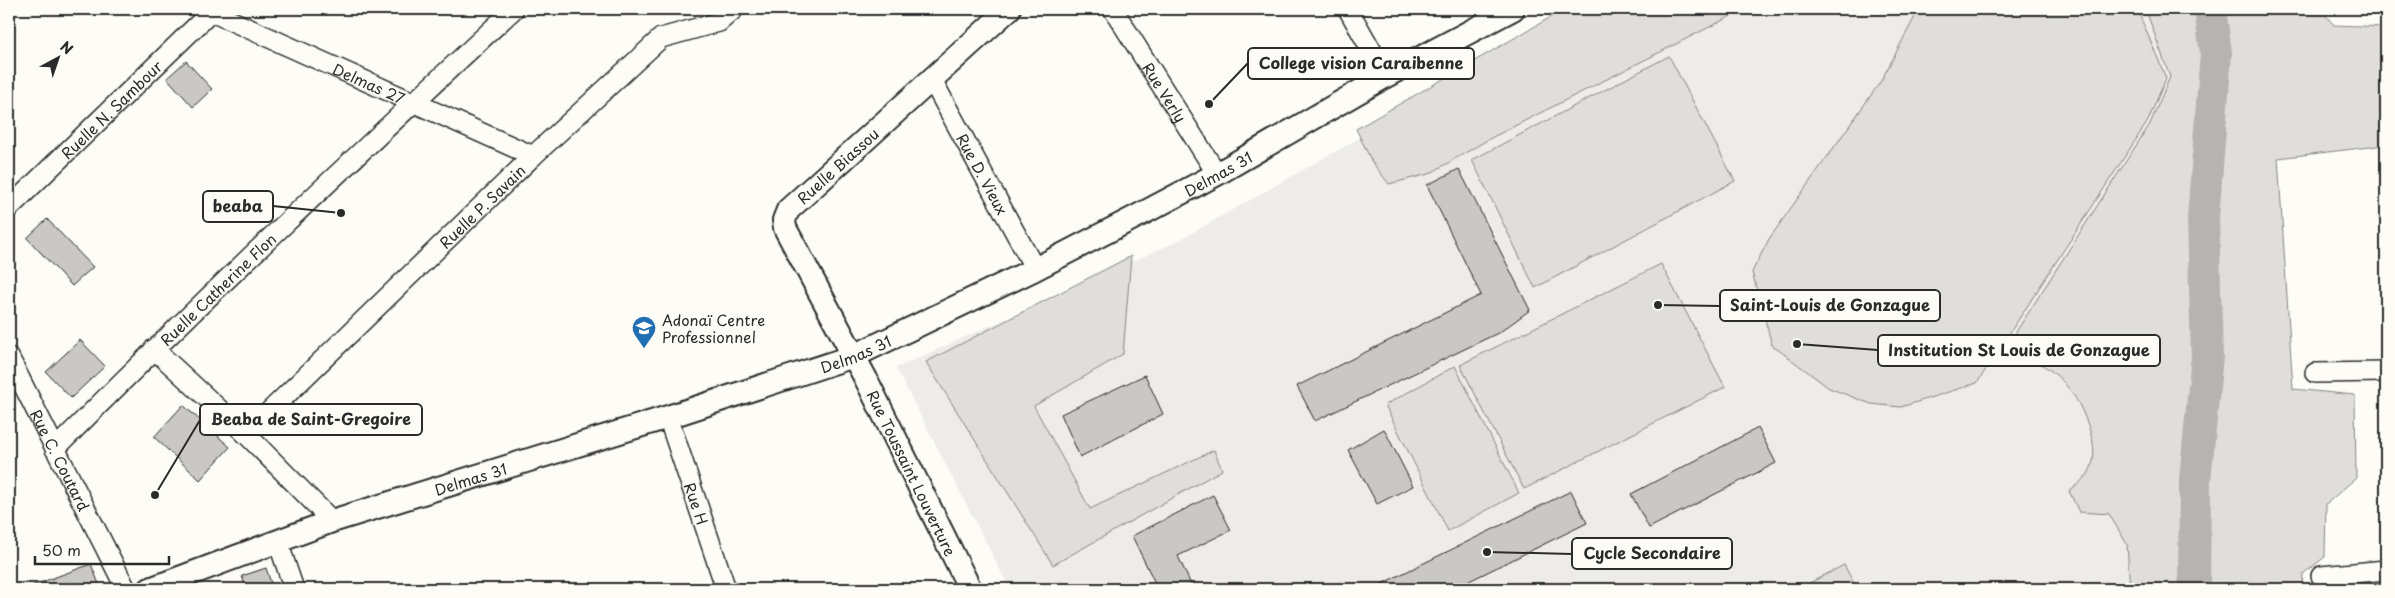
<svg xmlns="http://www.w3.org/2000/svg" width="2395" height="598" font-family="'Playpen Sans',sans-serif">
<style>
.built{fill:#edece8}
.green{fill:#dfdeda;stroke:#858482}
.lines{fill:none;stroke-linecap:round;stroke-linejoin:round}
.river{stroke:#b5b4b1;stroke-width:32}
.building{fill:#c9c8c4;stroke:#2b2b2b}
.minor-casing{stroke:#2b2b2b;stroke-width:22}
.tertiary-casing{stroke:#2b2b2b;stroke-width:26}
.minor{stroke:#fdfcf7;stroke-width:19}
.tertiary{stroke:#fdfcf7;stroke-width:22}
.labels{text-anchor:middle;dominant-baseline:central;stroke-width:4;stroke-linejoin:round;paint-order:stroke}
.street-label{font-size:15px;fill:#2b2b2b;stroke:#fdfcf7}
.poi-label{font-size:15px;fill:#2b2b2b;stroke:#fdfcf7;text-anchor:start}
.leader{fill:none;stroke:#2b2b2b;stroke-width:2}
.callout-dot{fill:#2b2b2b;stroke:#fdfcf7;stroke-width:2}
.callout{fill:#fdfcf7;stroke:#2b2b2b;stroke-width:2}
.callout-label{font-size:16px;text-anchor:middle;font-weight:bold;fill:#2b2b2b}
</style>
<rect width="100%" height="100%" fill="#fdfcf7"/>
<filter id="ink" filterUnits="userSpaceOnUse"><feTurbulence type="fractalNoise" baseFrequency=".02" numOctaves="2"/><feDisplacementMap in="SourceGraphic" scale="10" xChannelSelector="R" yChannelSelector="G"/><feConvolveMatrix kernelMatrix="1 2 1 2 8 2 1 2 1" color-interpolation-filters="sRGB"/></filter>
<g filter="url(#ink)">
<path class="built" d="M1587,9H2278L2256,144L2294,589H1010L896,368L1176,242Z"/>
<path class="green" d="M1565,9H1783L1785,12L1741,11L1491,138L1429,174L1389,184L1372,162L1356,129Z
M1919,9H2137L2166,78L2148,121L1977,383L1901,407L1871,404L1829,388L1772,345L1752,272L1769,239L1881,81Z
M2143,9H2320L2334,25L2386,27V145L2278,158L2293,389L2355,395L2356,478L2326,504L2325,557L2303,574L2302,589H2130L2127,544L2109,514L2079,512L2069,491C2075,486 2087,478 2090,470C2097,456 2093,439 2088,425C2073,383 2049,362 2005,349L2150,124L2170,77L2147,13Z
M1669,56L1735,181L1535,288L1472,160Z
M1131,256L1123,354L1034,406L1090,509L1214,450L1222,470L1053,565L926,362Z
M1661,264L1725,387L1524,489L1460,365Z
M1455,366L1519,493L1448,531L1385,405Z
M1844,565L1857,589H1798Z"/>
<g class="lines">
<path class="river" d="M2194,589L2195,480L2207,356L2203,218L2216,53L2210,9"/>
</g>
<path class="building" d="M186,61L212,89L193,107L167,78Z
M1459,169L1530,310L1500,332L1315,421L1297,386L1481,295L1427,185Z
M47,219L93,267L72,286L27,238Z
M80,340L105,366L71,398L46,372Z
M1145,375L1163,414L1080,457L1061,414Z
M183,405L230,447L200,480L154,437Z
M1758,428L1776,463L1649,528L1631,494Z
M1384,429L1413,486L1377,504L1348,450Z
M1571,491L1587,523L1453,589H1371Z
M1213,495L1231,530L1178,556L1193,589H1158L1132,536Z
M91,564L101,589H26V588Z
M266,568L273,589H246L242,576Z"/>
<g class="lines">
<defs>
<g id="minor">
<path id="s1" d="M205,9L533,156"/>
<path id="s2" d="M1113,9L1217,174"/>
<path d="M1348,9L1386,76"/>
<path id="s3" d="M931,78L1035,269"/>
<path id="s4" d="M9,208L214,9"/>
<path d="M154,349L246,434L332,521"/>
<path id="s5" d="M9,357L126,589"/>
<path d="M2315,373L2386,372"/>
<path id="s6" d="M668,417L726,589"/>
<path id="s7" d="M246,434L533,156L661,38L719,22L734,9"/>
<path id="s8" d="M55,449C204,298 359,153 514,9"/>
<path d="M278,542L294,589"/>
<path d="M2321,576L2386,570"/>
</g>
<g id="tertiary">
<path id="s9" d="M150,589L332,521L668,417L854,356L1035,269L1149,210L1217,174L1386,76L1513,9"/>
<path id="s10" d="M970,589L866,379L785,228L784,220L788,210L1009,9"/>
</g>
</defs>
<use href="#minor" class="minor-casing"/>
<use href="#tertiary" class="tertiary-casing"/>
<use href="#minor" class="minor"/>
<use href="#tertiary" class="tertiary"/>
</g>
</g>
<defs>
<symbol id="university-pin" viewBox="-11 -11 22 30"><path d="M0 17L-7.5 6A9.5 9.5 0 1 1 7.5 6Z" fill="#1f6fb2" stroke="#fdfcf7"/><path d="M0-5L7-2L0 1L-7-2ZM-4 1L0 2.5L4 1V4Q0 6-4 4Z" fill="#fff"/></symbol>
</defs>
<g fill-rule="evenodd">
<use href="#university-pin" x="630" y="314" width="28" height="38"/>
</g>
<g class="labels">
<g class="street-label">
<text stroke="none"><textPath href="#s1" startOffset="180">Delmas 27</textPath></text>
<text stroke="none"><textPath href="#s2" startOffset="98">Rue Verly</textPath></text>
<text stroke="none"><textPath href="#s4" startOffset="142">Ruelle N. Sambour</textPath></text>
<text stroke="none"><textPath href="#s10" startOffset="491">Ruelle Biassou</textPath></text>
<text stroke="none"><textPath href="#s3" startOffset="109">Rue D. Vieux</textPath></text>
<text stroke="none"><textPath href="#s9" startOffset="1149">Delmas 31</textPath></text>
<text stroke="none"><textPath href="#s7" startOffset="328">Ruelle P. Savain</textPath></text>
<text stroke="none"><textPath href="#s8" startOffset="228">Ruelle Catherine Flon</textPath></text>
<text stroke="none"><textPath href="#s9" startOffset="744">Delmas 31</textPath></text>
<text stroke="none"><textPath href="#s5" startOffset="115">Rue C. Coutard</textPath></text>
<text transform="translate(912 473) rotate(64)">Rue Toussaint Louverture</text>
<text stroke="none"><textPath href="#s9" startOffset="339">Delmas 31</textPath></text>
<text stroke="none"><textPath href="#s6" startOffset="91">Rue H</textPath></text>
</g>
<g class="poi-label">
<text x="662" y="319">Adonaï Centre<tspan x="662" dy="17">Professionnel</tspan></text>
</g>
</g>
<path class="leader" d="M1209 104L1248 63M341 213L273 206M1658 305L1720 306M1797 344L1878 350M155 495L200 420M1487 552L1572 554"/>
<g class="callout-dot">
<circle cx="1209" cy="104" r="5"/>
<circle cx="341" cy="213" r="5"/>
<circle cx="1658" cy="305" r="5"/>
<circle cx="1797" cy="344" r="5"/>
<circle cx="155" cy="495" r="5"/>
<circle cx="1487" cy="552" r="5"/>
</g>
<g class="callout">
<rect x="1248" y="48" width="226" height="31" rx="5"/>
<rect x="203" y="191" width="70" height="31" rx="5"/>
<rect x="1720" y="290" width="220" height="31" rx="5"/>
<rect x="1878" y="335" width="282" height="31" rx="5"/>
<rect x="200" y="404" width="222" height="31" rx="5"/>
<rect x="1572" y="538" width="160" height="31" rx="5"/>
</g>
<g class="callout-label">
<text x="1361" y="69">College vision Caraibenne</text>
<text x="238" y="212">beaba</text>
<text x="1830" y="311">Saint-Louis de Gonzague</text>
<text x="2019" y="356">Institution St Louis de Gonzague</text>
<text x="311" y="425">Beaba de Saint-Gregoire</text>
<text x="1652" y="559">Cycle Secondaire</text>
</g>
<rect width="2395" height="598" fill="none" stroke="#fdfcf7" stroke-width="30"/>
<rect x="15" y="15" width="2365" height="568" fill="none" stroke="#2b2b2b" stroke-width="2" filter="url(#ink)"/>
<g transform="translate(58 58) rotate(40)" stroke="#fdfcf7" stroke-width="4" paint-order="stroke">
<path d="M0-4L9 19L0 12L-9 19Z" fill="#2b2b2b"/>
<text y="-8" font-size="14" font-weight="bold" text-anchor="middle" fill="#2b2b2b">N</text>
</g>
<path d="M35 556v8h134v-8" fill="none" stroke="#2b2b2b" stroke-width="2.5"/>
<text x="42" y="556" font-size="15" fill="#2b2b2b" stroke="#fdfcf7" stroke-width="4" paint-order="stroke">50 m</text>
</svg>
